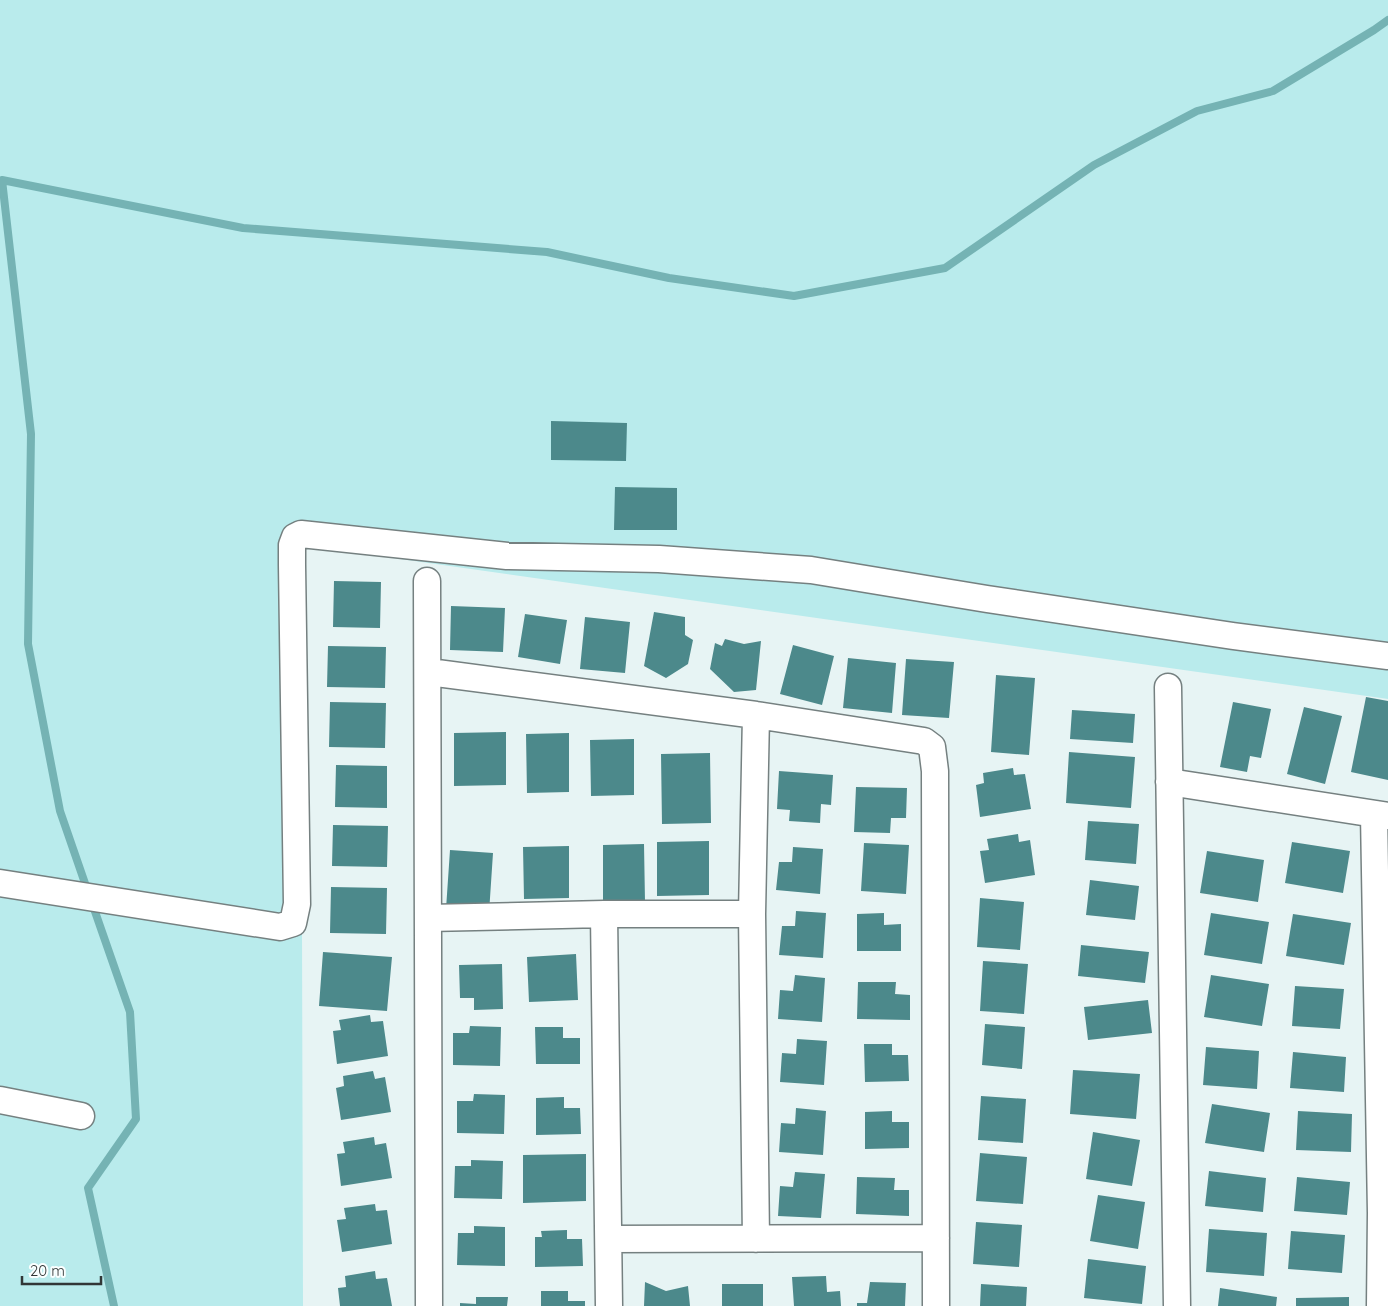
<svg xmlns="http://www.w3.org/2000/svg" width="1388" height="1306" font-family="Quicksand,sans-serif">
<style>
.green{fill:#b9ebec}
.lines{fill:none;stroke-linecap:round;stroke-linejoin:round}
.stream{stroke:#75b3b4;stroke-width:8}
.building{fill:#4c898b}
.minor-casing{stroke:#758080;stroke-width:29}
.minor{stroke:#fff;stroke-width:26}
</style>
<rect width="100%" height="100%" fill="#e7f4f4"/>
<path class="green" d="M0,0H1388V699L301,545L303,1306H0Z"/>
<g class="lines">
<path class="stream" d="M88,892L60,811L28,644L31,434L2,180L243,228L547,252L669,278L794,296L945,268L1094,165L1197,111L1273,91L1374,30L1388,20
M92,903L130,1012L136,1119L88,1188L114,1306"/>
</g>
<path class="building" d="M551,421L627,423L626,461L551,460Z
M615,487L677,488V530H614Z
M334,581L381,582L380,628L333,627Z
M451,606L505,608L503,652L450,650Z
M654,612L685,617V635L693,640L688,664L666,678L644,666Z
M525,614L567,620L560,664L518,657Z
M585,617L630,622L625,673L580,669Z
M725,639L744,644L761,641L756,690L734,692L710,669L715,643L722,646Z
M793,645L834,656L822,705L780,694Z
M328,646L386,647L385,688L327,687Z
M848,658L896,663L892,713L843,708Z
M906,659L954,662L949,718L902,715Z
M996,675L1035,678L1029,755L991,752Z
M1366,697L1388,701V780L1351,772Z
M330,702L386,703L385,748L329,747Z
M1233,702L1271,709L1261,758L1250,756L1247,772L1220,767Z
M1304,707L1342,716L1325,784L1287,774Z
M1072,710L1135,714L1133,743L1070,739Z
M506,732V785L454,786V733Z
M569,733V792L527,793L526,734Z
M634,739V795L591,796L590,740Z
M1069,752L1135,757L1131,808L1066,803Z
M710,753L711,823L662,824L661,754Z
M336,765L387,766V808L335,807Z
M1013,768L1014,775L1025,774L1031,809L980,817L976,785L984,783L983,773Z
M779,771L833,775L831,805L821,804L820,823L789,821L790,810L777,809Z
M856,787L907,788L906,818H891L890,833L854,832Z
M1088,821L1139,824L1136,864L1085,860Z
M333,825L388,826L387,867L332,866Z
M1018,834L1019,842L1030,840L1035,875L985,883L980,851L989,850L987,839Z
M709,841V895L657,896V842Z
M1292,842L1350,851L1343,893L1285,883Z
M864,843L909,845L906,894L861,891Z
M644,844L645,902L603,903V845Z
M569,846V898L524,899L523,847Z
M793,847L823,849L820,894L776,890L779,862H792Z
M450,850L493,853L489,913L446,909Z
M1207,851L1264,860L1258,902L1200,893Z
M1090,880L1139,886L1135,920L1086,915Z
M331,887L387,888L386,934L330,933Z
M980,898L1024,902L1020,950L977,947Z
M796,911L826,913L823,958L779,955L782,926H795Z
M884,913V925L901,924V951H857V914Z
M1211,913L1269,922L1262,964L1204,955Z
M1293,914L1351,923L1344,965L1286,956Z
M1081,945L1149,952L1145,983L1078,976Z
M323,952L392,957L387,1011L319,1006Z
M576,954L578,1000L529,1002L527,957Z
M983,961L1028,964L1024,1014L980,1011Z
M502,964L503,1009L474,1010V998H460L459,965Z
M795,975L825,978L822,1022L778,1019L780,990L793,991Z
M1211,975L1269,984L1262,1026L1204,1017Z
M858,982H896L895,994L910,995V1020L857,1019Z
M1295,986L1344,989L1340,1029L1292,1026Z
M1148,1000L1152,1033L1088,1040L1084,1007Z
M370,1015L371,1022L383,1021L388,1056L337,1064L333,1031L341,1030L339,1020Z
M985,1024L1025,1027L1022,1069L982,1065Z
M470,1026L501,1027L500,1066L453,1065V1033H469Z
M535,1027H563V1038H580V1064H536Z
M797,1039L827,1041L824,1085L780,1082L782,1053L796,1054Z
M864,1044H892V1055H908L909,1081L865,1082Z
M1206,1047L1259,1051L1257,1089L1203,1085Z
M1293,1052L1346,1057L1344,1092L1290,1088Z
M1073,1070L1140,1074L1136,1119L1070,1114Z
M373,1071L375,1079L385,1077L391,1112L341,1120L336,1088L344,1086L343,1076Z
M474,1094L505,1095L504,1134L457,1133V1101H473Z
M981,1096L1026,1099L1023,1143L978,1140Z
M564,1097V1108H580L581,1134L536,1135V1098Z
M1212,1104L1270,1113L1264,1152L1205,1143Z
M796,1108L826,1111L823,1155L779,1152L781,1123L795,1124Z
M892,1111V1122H909V1148L865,1149V1112Z
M1298,1111L1352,1114L1351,1152L1296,1150Z
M1093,1132L1140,1140L1132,1186L1086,1179Z
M374,1137L375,1145L386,1143L392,1178L341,1186L337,1154L345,1153L343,1142Z
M980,1153L1027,1157L1023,1204L976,1201Z
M586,1154V1201L523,1203V1155Z
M471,1160L503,1161L502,1199L454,1198L455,1166H471Z
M1209,1171L1266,1178L1263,1212L1205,1206Z
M795,1172L825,1174L821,1218L778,1216L780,1186L793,1187Z
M857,1177L895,1178L894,1190H909V1216L856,1214Z
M1297,1177L1350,1182L1347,1215L1294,1211Z
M1098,1195L1145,1202L1138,1249L1090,1241Z
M375,1204L376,1211L387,1210L392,1244L342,1252L337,1220L346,1219L344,1208Z
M976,1222L1022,1225L1019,1267L973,1264Z
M474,1226L505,1227V1266L457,1265L458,1233H474Z
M1209,1229L1267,1233L1264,1276L1206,1272Z
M567,1230V1239H582L583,1266L535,1267V1237H542L541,1231Z
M1291,1231L1345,1235L1342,1273L1288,1269Z
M1088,1259L1146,1266L1142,1304L1084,1298Z
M375,1271L376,1279L387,1278L392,1306H340L338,1288L346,1287L345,1276Z
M826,1276L827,1292L840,1291L841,1306H794L792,1277Z
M645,1282L666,1291L688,1286L690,1306H644Z
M870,1282L906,1283L905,1306H857V1303H867Z
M722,1284H763V1306H722Z
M981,1284L1027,1287L1026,1306H980Z
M1220,1288L1277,1297L1276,1306H1218Z
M541,1291H568V1301H585V1306H541Z
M476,1297H508L507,1306H460V1303L476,1304Z
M1349,1297V1306H1296V1298Z"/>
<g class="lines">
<defs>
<path id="minor" d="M427,581L429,1306
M429,672L756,715L924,741L932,747L935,771L936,1306
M1168,687L1177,1306
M1169,782L1388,816
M1374,814L1381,1213L1380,1306
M0,883L280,927L293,923L297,904L292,565V545L295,537L301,534L507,556L659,559L811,570L987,599L1233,636L1388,656
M604,914L609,1306
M428,918L604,914H752
M0,1100L81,1116
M609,1239L936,1238
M756,1239L752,914L756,715"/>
</defs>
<use href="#minor" class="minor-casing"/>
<use href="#minor" class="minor"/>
</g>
<path d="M22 1276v8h79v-8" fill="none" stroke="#313636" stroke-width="2.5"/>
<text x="30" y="1276" font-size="15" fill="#313636" stroke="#faffff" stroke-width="4" paint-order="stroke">20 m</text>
</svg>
